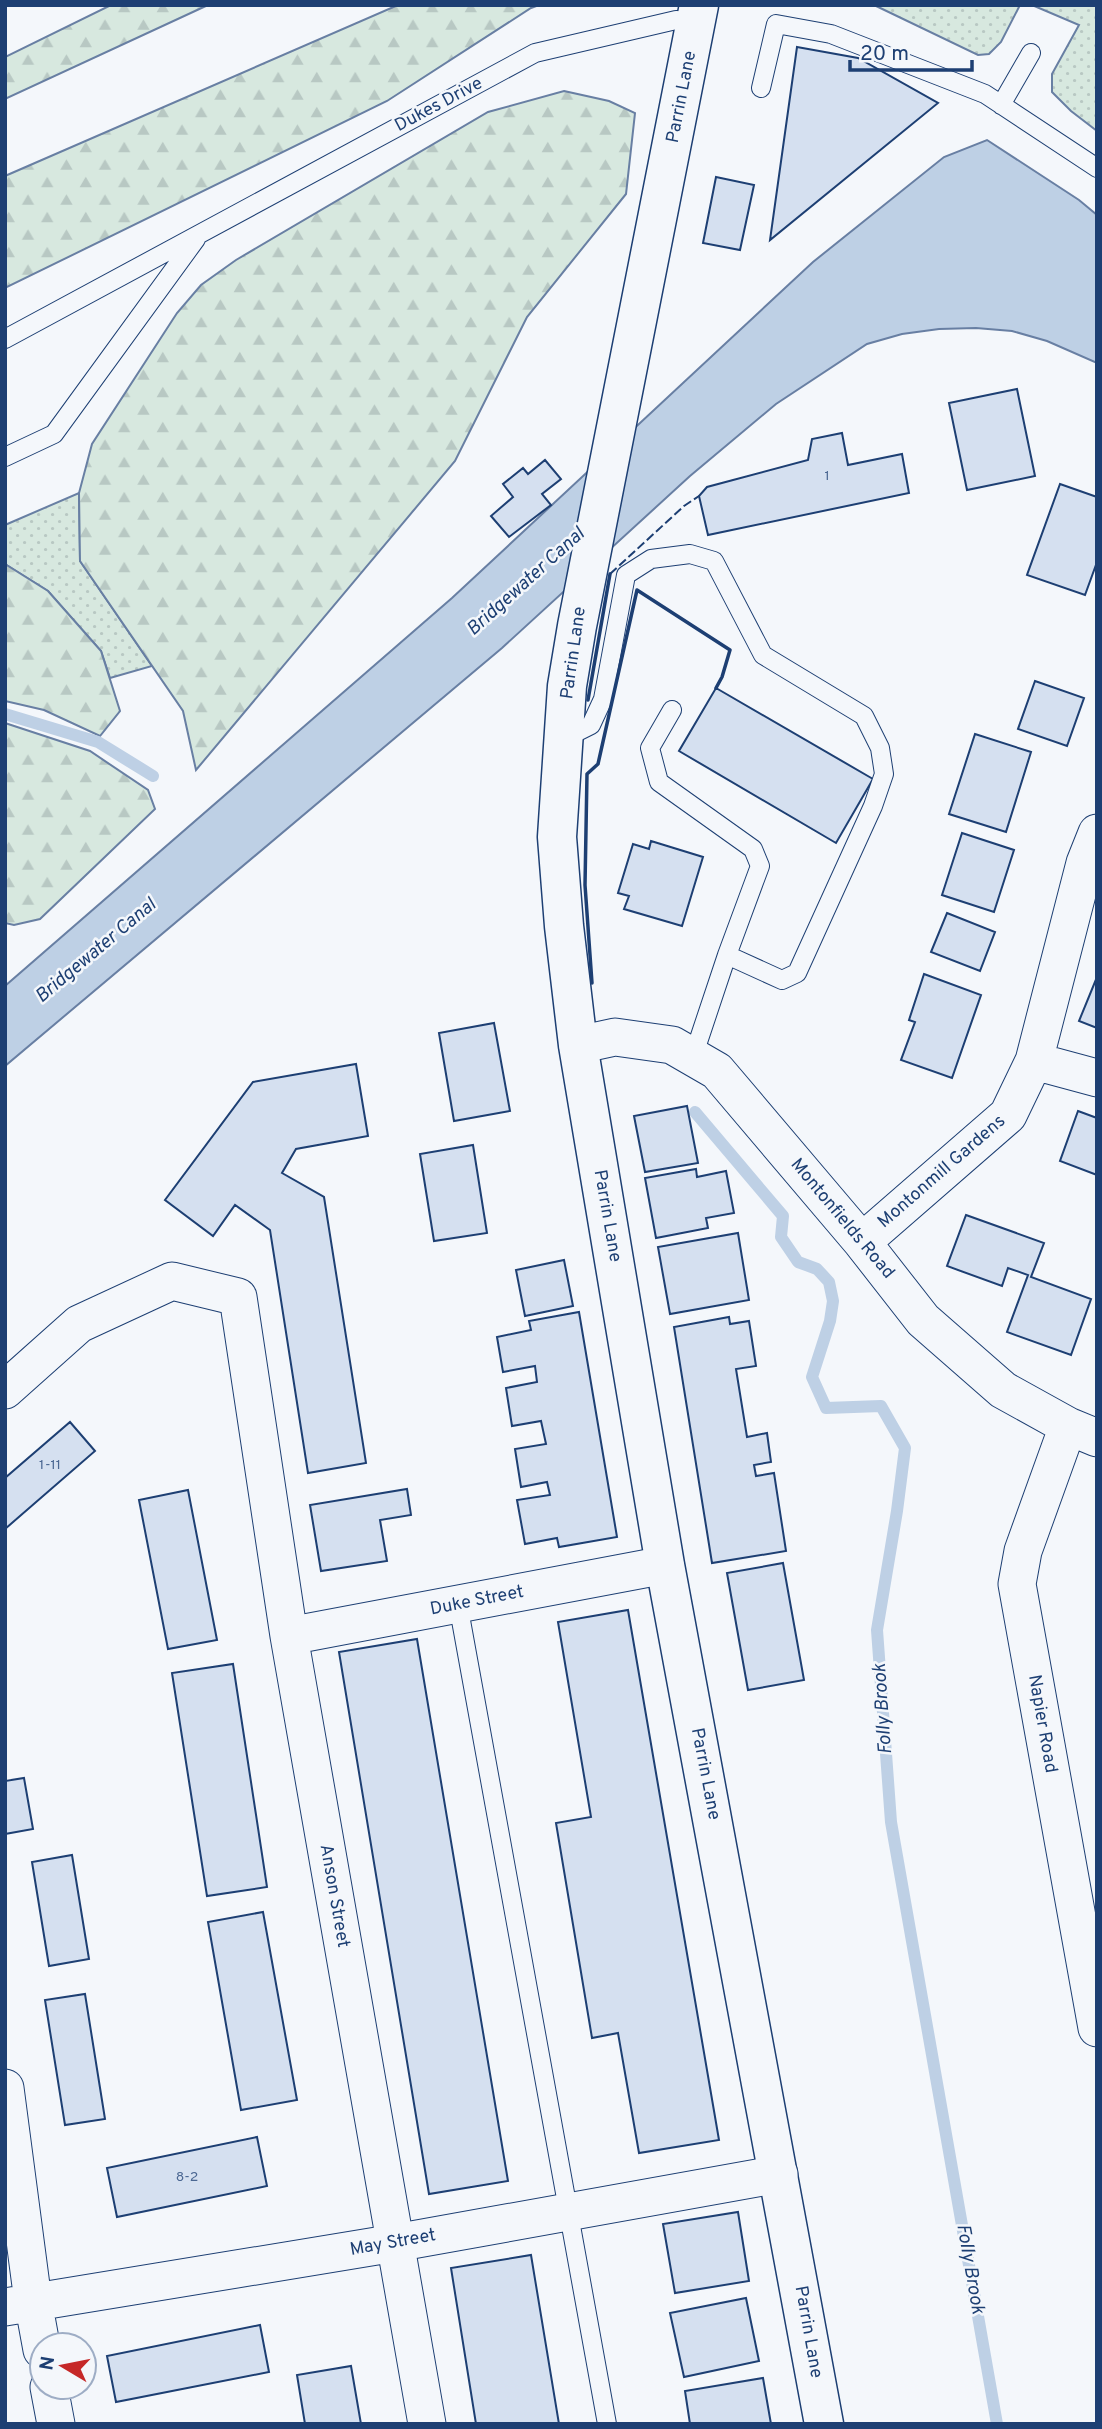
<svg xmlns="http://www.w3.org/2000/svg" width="1102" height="2429" font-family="Overpass,sans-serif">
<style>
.grass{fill:url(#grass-dots);stroke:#687fa3;stroke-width:2}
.forest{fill:url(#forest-firs);stroke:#687fa3;stroke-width:2}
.water{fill:#bed0e5;stroke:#687fa3;stroke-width:2}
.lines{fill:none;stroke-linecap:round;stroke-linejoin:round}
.stream{stroke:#bed0e5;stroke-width:12}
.building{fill:#d5e0f0;stroke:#1d3f73;stroke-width:2}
.lane-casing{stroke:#1d3f73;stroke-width:20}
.street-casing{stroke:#1d3f73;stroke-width:39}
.secondary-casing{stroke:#1d3f73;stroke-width:41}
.lane{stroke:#f4f7fb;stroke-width:18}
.street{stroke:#f4f7fb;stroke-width:37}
.secondary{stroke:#f4f7fb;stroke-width:38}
.fence{stroke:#1d3f73;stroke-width:2;stroke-dasharray:9 3.5;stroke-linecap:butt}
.wall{stroke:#1d3f73;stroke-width:3.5}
.labels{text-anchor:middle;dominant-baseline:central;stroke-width:5;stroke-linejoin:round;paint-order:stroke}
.number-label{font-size:14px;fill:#4b6792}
.street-label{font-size:18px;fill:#1d3f73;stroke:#f4f7fb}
.water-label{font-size:19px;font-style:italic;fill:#1d3f73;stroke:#f4f7fb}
</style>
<defs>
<pattern id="grass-dots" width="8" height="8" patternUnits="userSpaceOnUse" patternTransform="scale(1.75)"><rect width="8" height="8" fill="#d7e8df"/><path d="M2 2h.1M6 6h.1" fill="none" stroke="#b8c8c3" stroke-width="1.8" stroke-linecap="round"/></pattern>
<pattern id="forest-firs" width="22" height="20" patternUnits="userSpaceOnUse" patternTransform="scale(1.75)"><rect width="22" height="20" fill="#d7e8df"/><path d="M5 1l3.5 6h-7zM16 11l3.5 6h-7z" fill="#b8c8c3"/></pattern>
</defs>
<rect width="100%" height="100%" fill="#f4f7fb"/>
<path class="grass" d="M874,5H1020L1001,42L989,54L978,55Z
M1032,5H1097V131L1071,111L1052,92V74L1079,25Z
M79,493L80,561L152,666L110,678L101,651L48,591L5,564V525Z"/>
<path class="forest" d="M111,5H208L5,99V57Z
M398,5H539L531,8L387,101L5,288V176Z
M564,91L609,101L635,113L626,194L527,317L455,461L196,770L183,711L80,561L79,493L92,444L177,313L201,285L236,260L488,112Z
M5,564L48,591L101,651L120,711L100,736L44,710L5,701Z
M5,723L90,751L148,790L155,809L40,919L14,925L5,923Z"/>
<path class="water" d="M987,140L1079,200L1097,215V363L1047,341L1012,331L976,328L939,329L902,334L867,344L776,404L690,476L502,648L5,1066V986L452,598L813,262L944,157Z"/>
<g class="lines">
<path class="stream" d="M5,714L98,742L153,776
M695,1112L783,1216L781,1237L798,1262L817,1269L829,1282L833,1301L830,1321L812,1377L826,1408L881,1406L905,1448L897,1511L877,1630L891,1822L997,2424"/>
</g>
<path class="building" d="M797,47L858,58L938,103L770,240Z
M716,177L754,185L740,250L703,243Z
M1017,389L1035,476L967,490L949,403Z
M842,433L848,465L902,454L909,493L708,535L699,496L707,487L808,460L812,439Z
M545,460L561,479L542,494L551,505L509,537L491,516L513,497L503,484L523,468L528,474Z
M1060,484L1097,497V562L1085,595L1027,575Z
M1035,681L1084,698L1067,746L1018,729Z
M716,688L873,779L836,843L679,751Z
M975,734L1031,752L1006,832L949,814Z
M962,833L1014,850L994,912L942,895Z
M651,841L703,857L682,926L624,909L629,896L618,893L633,844L649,849Z
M947,913L995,932L980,971L931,952Z
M924,974L981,995L952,1078L901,1060L915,1022L909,1020Z
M1097,977V1028L1079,1021Z
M494,1023L510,1111L454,1121L439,1033Z
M356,1064L368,1136L296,1149L282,1173L324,1197L366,1463L308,1473L270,1230L235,1205L213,1236L165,1200L253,1082Z
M687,1106L698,1163L645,1172L634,1116Z
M1078,1111L1097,1118V1175L1060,1161Z
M473,1145L487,1233L434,1241L420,1154Z
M696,1169L697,1177L726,1171L734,1213L706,1218L708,1228L656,1238L645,1178Z
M966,1215L1044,1243L1031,1277L1091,1299L1071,1355L1007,1332L1028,1275L1008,1268L1002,1286L947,1266Z
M738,1233L749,1300L670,1314L658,1247Z
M564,1260L573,1306L525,1316L516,1270Z
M579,1312L617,1537L559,1547L557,1538L525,1544L517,1500L550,1495L547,1482L521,1487L515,1449L546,1444L541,1421L512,1426L506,1388L537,1382L535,1366L503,1372L497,1337L531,1330L529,1321Z
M729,1317L730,1324L749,1321L756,1366L736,1369L747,1437L767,1433L771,1462L754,1465L756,1476L774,1473L786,1551L712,1563L674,1327Z
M70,1422L95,1451L5,1529V1478Z
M407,1489L411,1515L380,1520L387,1561L321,1571L310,1505Z
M188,1490L217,1640L168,1649L139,1500Z
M783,1563L804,1680L748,1690L727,1573Z
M628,1610L719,2140L639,2153L618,2033L592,2038L556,1823L591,1817L558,1622Z
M417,1639L508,2181L429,2194L339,1652Z
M233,1664L267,1887L207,1896L172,1673Z
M24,1778L33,1829L5,1834V1781Z
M72,1855L89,1959L49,1966L32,1862Z
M263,1912L297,2100L241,2110L208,1922Z
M85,1994L105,2119L65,2125L45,2000Z
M257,2137L267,2186L117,2217L107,2168Z
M738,2212L749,2281L675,2293L663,2224Z
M531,2255L559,2424H476L451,2268Z
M746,2298L759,2361L684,2377L670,2313Z
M260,2325L269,2372L116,2402L107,2356Z
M351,2366L361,2424H305L297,2375Z
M763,2378L771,2424H690L685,2391Z"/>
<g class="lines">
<defs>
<path id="lane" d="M761,88L776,24L831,34L985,94L1097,168
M1001,105L1031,53
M5,339L535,53L676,20L696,22
M5,457L54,434L196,239
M672,710L650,748L659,782L753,849L760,866L727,955
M563,739L591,725L603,699L626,575L651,559L690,554L714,561L763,655L864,716L880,748L884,774L873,806L797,973L782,980L727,955L693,1057
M458,1604L607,2424"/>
<path id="street" d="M578,1045L615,1037L672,1045L717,1071L862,1242L923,1320L1003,1390L1068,1426L1097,1438
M1034,1061L1097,1078
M862,1242L1008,1115L1034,1061L1085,863L1097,833
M5,1390L79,1324L172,1281L238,1297L289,1636L427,2424
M1068,1426L1023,1551L1017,1584L1097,2028
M289,1636L665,1565
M5,2088L33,2301L42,2350
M5,2307L395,2243L779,2174
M49,2387L56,2424"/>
<path id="secondary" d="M699,5L577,626L567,686L557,837L564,926L578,1045L665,1565L824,2424"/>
</defs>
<use href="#lane" class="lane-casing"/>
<use href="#street" class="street-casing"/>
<use href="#secondary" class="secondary-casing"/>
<use href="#lane" class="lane"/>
<use href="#street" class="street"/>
<use href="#secondary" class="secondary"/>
<path class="fence" d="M610,574L684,506L699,496"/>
<path class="wall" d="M588,700L610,574
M592,983L585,885L587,774L598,764L637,590L730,650L722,677L716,688"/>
</g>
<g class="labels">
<g class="number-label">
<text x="827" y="476">1</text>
<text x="50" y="1465">1-11</text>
<text x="187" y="2177">8-2</text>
</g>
<g class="street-label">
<text transform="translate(682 97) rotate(-79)">Parrin Lane</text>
<text transform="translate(439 105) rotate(-28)">Dukes Drive</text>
<text transform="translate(574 653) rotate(-82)">Parrin Lane</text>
<text transform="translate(942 1172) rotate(-41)">Montonmill Gardens</text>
<text transform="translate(607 1216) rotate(80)">Parrin Lane</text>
<text transform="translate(842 1219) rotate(50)">Montonfields Road</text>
<text transform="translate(477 1601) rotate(-11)">Duke Street</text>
<text transform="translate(1042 1724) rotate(80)">Napier Road</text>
<text transform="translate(705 1774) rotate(79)">Parrin Lane</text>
<text transform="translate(334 1896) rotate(80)">Anson Street</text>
<text transform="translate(393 2243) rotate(-10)">May Street</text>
<text transform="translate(808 2332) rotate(80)">Parrin Lane</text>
</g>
<g class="water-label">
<text transform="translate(526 582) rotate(-42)">Bridgewater Canal</text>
<text transform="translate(96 951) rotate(-40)">Bridgewater Canal</text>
<text transform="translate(883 1709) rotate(-94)">Folly Brook</text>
<text transform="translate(970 2269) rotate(80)">Folly Brook</text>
</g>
</g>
<rect width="1102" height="2429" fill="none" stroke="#1d3f73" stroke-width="14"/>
<g transform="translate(63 2366) rotate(280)"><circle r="33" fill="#f4f7fb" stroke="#9eadc5" stroke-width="2"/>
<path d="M0-5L12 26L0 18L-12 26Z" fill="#c62828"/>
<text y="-10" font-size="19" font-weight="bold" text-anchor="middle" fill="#1d3f73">N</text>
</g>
<path d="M850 60v10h122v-10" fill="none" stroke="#1d3f73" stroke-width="3.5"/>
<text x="860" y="60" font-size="21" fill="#1d3f73" stroke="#f4f7fb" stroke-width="5" paint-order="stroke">20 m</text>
</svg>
